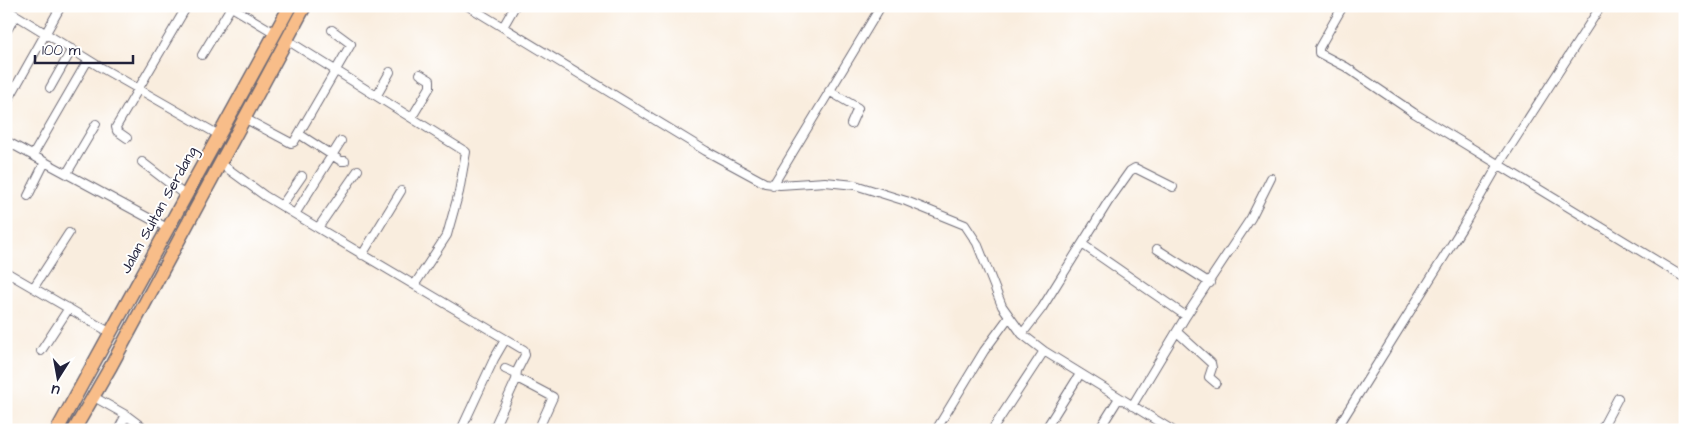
<svg xmlns="http://www.w3.org/2000/svg" width="1691" height="436" font-family="'Architects Daughter',sans-serif">
<style>
.lines{fill:none;stroke-linecap:round;stroke-linejoin:round}
.minor-casing{stroke:#6d6974;stroke-width:10}
.trunk-casing{stroke:#6d6974;stroke-width:15}
.minor{stroke:#fff;stroke-width:8}
.trunk{stroke:#f8bd89;stroke-width:12}
.labels{text-anchor:middle;dominant-baseline:central;stroke-width:4;stroke-linejoin:round;paint-order:stroke}
.street-label{font-size:15px;fill:#22223b;stroke:#fff}
</style>
<rect width="100%" height="100%" fill="#fff"/>
<filter id="ink" filterUnits="userSpaceOnUse"><feTurbulence type="fractalNoise" baseFrequency=".02" numOctaves="2"/><feDisplacementMap in="SourceGraphic" scale="10" xChannelSelector="R" yChannelSelector="G"/><feConvolveMatrix kernelMatrix="1 2 1 2 8 2 1 2 1" color-interpolation-filters="sRGB"/></filter>
<filter id="wash" filterUnits="userSpaceOnUse"><feTurbulence type="fractalNoise" baseFrequency=".0096" numOctaves="4" result="noise"/><feDisplacementMap in="SourceGraphic" scale="20" xChannelSelector="R" yChannelSelector="G"/><feGaussianBlur stdDeviation="1.12" result="paint"/><feColorMatrix in="noise" values="0 0 0 0 0 0 0 0 0 0 0 0 0 0 0 0 0 1.4 0 .05"/><feComposite in="paint" operator="in"/></filter>
<g filter="url(#wash)">
<rect width="100%" height="100%" fill="#f9edde"/>
</g>
<g filter="url(#ink)">
<g class="lines">
<defs>
<path id="minor" d="M230,6L275,33
M468,6L706,151L765,183L780,185L825,182L855,185L906,201L965,225L977,243L1002,306L1022,334L1044,351L1172,430
M1343,6L1319,48V53L1346,67L1414,113L1685,278
M6,9L100,67L219,135
M503,27L515,6
M6,32L16,15
M287,40L466,152L459,192L447,235L415,284
M202,55L231,7
M50,88L72,49
M829,91L858,108L851,124
M377,95L390,72
M6,104L61,6
M412,117L430,87V80L420,74
M244,118L291,143L294,142L351,44L332,30
M299,134L341,161H345
M127,138L117,131L116,127L187,6
M6,141L169,229
M33,155L88,60
M142,162L186,196
M220,163L265,196L318,228L524,350L525,355L517,371L516,380L493,430
M67,173L96,124
M773,185L881,6
M28,196L45,162
M282,205L302,176
M295,214L341,141
M6,227L7,226
M318,228L358,170
M1082,244L1186,316
M1157,249L1210,283
M362,255L401,191
M6,272L111,333
M34,287L69,233
M1177,332L1211,363L1212,368L1209,377L1216,383
M1022,334L1042,308L1108,202L1130,171L1135,168L1173,187
M41,351L69,308
M505,369L516,374
M517,378L553,397L538,430
M94,397L126,415L146,430
M1132,406L1186,316L1251,218L1271,178
M118,430L126,415
M461,430L494,359L505,340
M936,430L984,351L1009,317
M992,430L1044,351
M1045,430L1080,374
M1099,430L1119,398
M1336,430L1462,228L1499,164L1601,6
M1601,430L1618,398"/>
<path id="trunk" d="M57,430L290,6
M74,430L111,366L305,6"/>
</defs>
<use href="#minor" class="minor-casing"/>
<use href="#trunk" class="trunk-casing"/>
<use href="#minor" class="minor"/>
<use href="#trunk" class="trunk"/>
</g>
</g>
<g class="labels">
<g class="street-label">
<text transform="translate(159 210) rotate(-61)">Jalan Sultan Serdang</text>
</g>
</g>
<rect width="1691" height="436" fill="none" stroke="#fff" stroke-width="25"/>
<g transform="translate(58 378) rotate(191)" stroke="#ffffff" stroke-width="4" paint-order="stroke">
<path d="M0-4L9 19L0 12L-9 19Z" fill="#22223b"/>
<text y="-8" font-size="14" font-weight="bold" text-anchor="middle" fill="#22223b">U</text>
</g>
<path d="M35 55v8h98v-8" fill="none" stroke="#22223b" stroke-width="2.5"/>
<text x="42" y="55" font-size="15" fill="#22223b" stroke="#ffffff" stroke-width="4" paint-order="stroke">100 m</text>
</svg>
